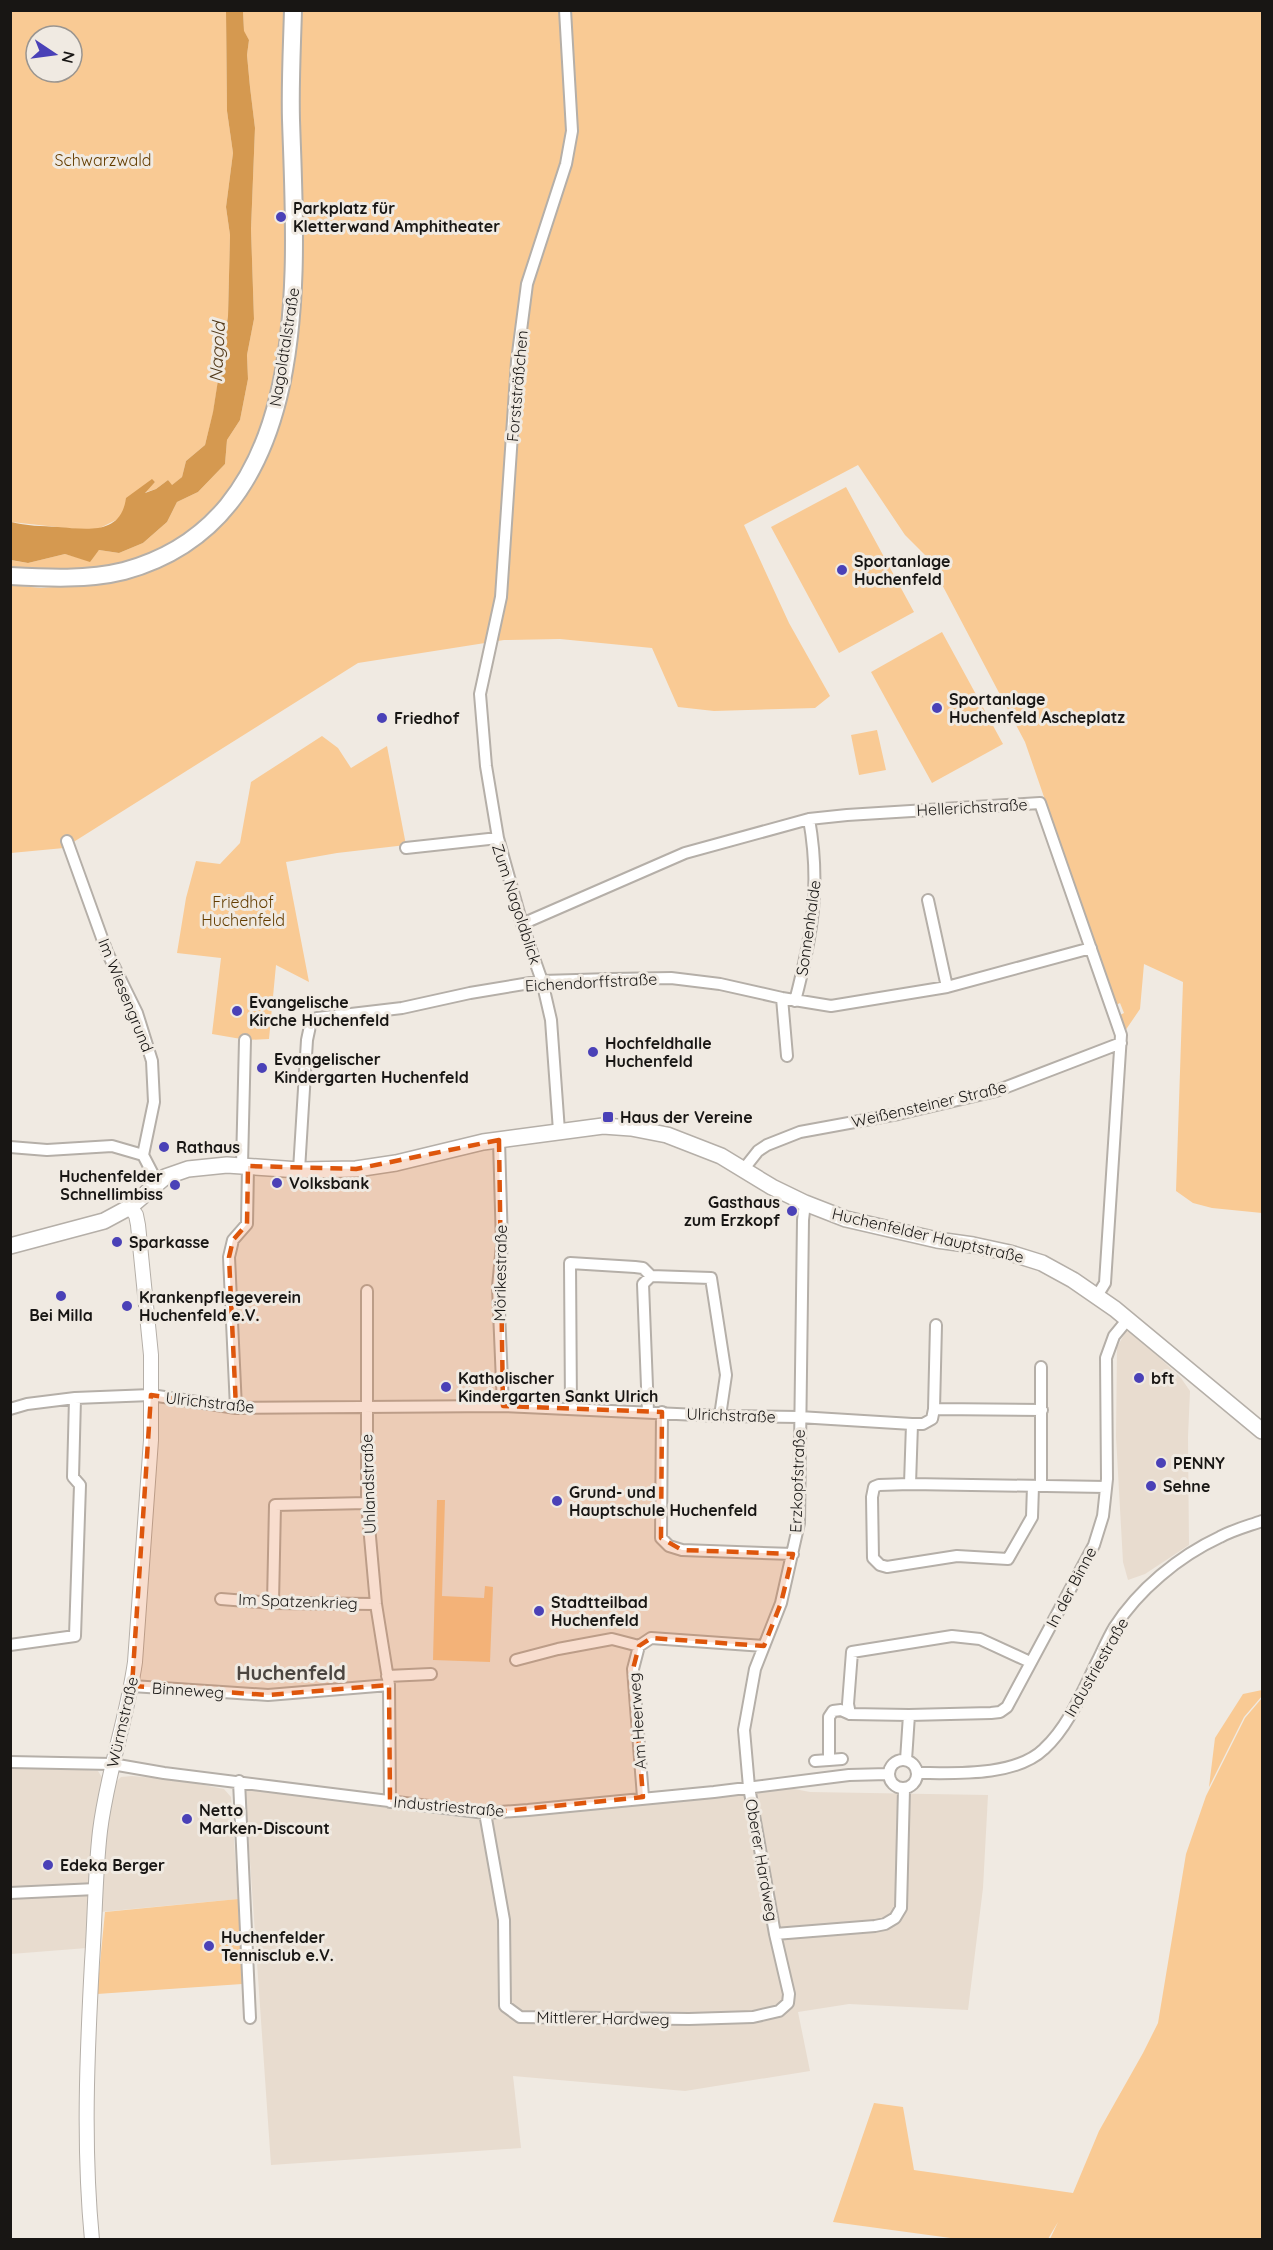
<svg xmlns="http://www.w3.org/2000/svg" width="1273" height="2250" font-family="Quicksand,sans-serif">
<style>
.built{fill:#e8dccf}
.green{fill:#f9ca94;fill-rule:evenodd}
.water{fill:#d59950}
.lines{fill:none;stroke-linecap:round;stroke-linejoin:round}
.minor-casing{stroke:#b5afa8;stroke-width:14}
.tertiary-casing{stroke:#b5afa8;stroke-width:16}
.secondary-casing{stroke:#b5afa8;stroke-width:18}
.primary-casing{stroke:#b5afa8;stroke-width:20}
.minor{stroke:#fff;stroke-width:10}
.tertiary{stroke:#fff;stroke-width:14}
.secondary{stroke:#fff;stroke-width:15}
.primary{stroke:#fff;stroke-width:16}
.marked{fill:#de560c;fill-opacity:0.2;stroke:#de560c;stroke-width:4.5;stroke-dasharray:12 8;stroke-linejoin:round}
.poi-dot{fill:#4a41b7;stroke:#f0eae2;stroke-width:2}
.labels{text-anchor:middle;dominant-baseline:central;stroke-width:6;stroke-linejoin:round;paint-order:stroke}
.park-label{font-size:16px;fill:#643d00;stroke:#f0eae2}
.poi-label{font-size:16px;font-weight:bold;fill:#181614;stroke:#f0eae2;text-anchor:start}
.street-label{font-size:16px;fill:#181614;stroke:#f0eae2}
.water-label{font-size:18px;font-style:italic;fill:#523919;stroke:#f0eae2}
.quarter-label{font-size:20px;font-weight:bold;fill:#4b4540;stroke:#f0eae2}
</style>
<rect width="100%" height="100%" fill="#f0eae2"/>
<path class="built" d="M1128,1328L1181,1378L1190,1391L1188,1437L1189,1545L1145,1574L1128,1580L1123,1562L1116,1437L1117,1347Z
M11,1768L86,1770L98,1771L103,1779L116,1782L121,1777L132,1776L178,1780L224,1789L231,1797L238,1899L90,1913L87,1948L11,1954Z
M779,1786L810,1792L988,1795L983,1888L968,2010L849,2004L798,2012L810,2071L685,2091L513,2076L521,2148L271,2165L245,1789L474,1819L590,1810Z"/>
<path class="green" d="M11,11H226L227,111L233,153L226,207L230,235L228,316L213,413L205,445L186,461L182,477L171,486L168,480L156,489L143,493L155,482L151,480L118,519L94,531L11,522ZM36,36H72V72H36Z
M243,11H287V272L282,333L273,388L259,439L229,493L184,535L132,562L97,570L11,571L10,560L28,563L65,554L90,561L99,550L119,553L143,543L167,522L177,502L198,492L225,464L227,440L240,420L248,379L247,355L254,319L251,229L255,128L250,87L247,55L249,40L244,32Z
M297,11H1262V1213L1212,1208L1193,1203L1176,1191L1183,982L1144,964L1140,1009L1125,1031L1120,1015L1124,1013L1120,1003L1116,1005L1025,742L928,558L905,535L858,465L744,525L789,623L830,696L815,708L714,711L678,707L652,648L560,639L504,640L358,663L64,848L11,853L10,585L41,588L104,583L128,578L155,567L183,549L214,526L278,413Z
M846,487L914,612L839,653L771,527Z
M942,632L1003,744L932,783L871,672Z
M877,730L886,770L859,775L851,735Z
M322,736L338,748L351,768L387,746L406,845L337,853L286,862L309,982L276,965L269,1039L247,1040L212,1034L221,958L177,953L186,898L196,861L220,864L240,843L251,782Z
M437,1500H445L442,1596L484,1598L485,1586L493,1587L490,1662L433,1660Z
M1262,1690V1696L1244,1717L1209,1787L1215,1738L1243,1694Z
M1262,1698V2239H1050L1058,2222L1048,2239H958L833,2222L874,2103L903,2107L914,2170L1073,2193L1099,2131L1143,2053L1158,2023L1186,1854L1206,1796L1245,1718Z
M238,1899L242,1984L97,1994L105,1912Z"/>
<path class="water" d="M226,11H243L244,31L249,40L247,55L250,87L255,128L251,229L254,319L247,355L248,379L240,420L227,440L225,464L198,492L177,502L167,522L143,543L119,553L99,550L90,562L65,554L28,563L11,560V522C26,526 42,526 58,527C86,529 121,536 126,498L152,479L155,482L145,493L156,489L168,480L172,485L182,477L186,461L205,445L213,412L228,316L230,235L226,207L233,153L227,111Z"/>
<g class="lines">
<defs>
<path id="minor" d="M498,838L486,766L480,694L501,597L517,361L527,284L566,164L572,131L565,10
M67,841L107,952L137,1013L152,1061L154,1102L143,1155
M406,848L498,838L522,924L542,981L551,1020L559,1131
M928,900L947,987
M522,924L685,853L809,819L847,815L1040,803L1121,1035L1105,1283L1097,1296
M782,998L787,1056
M795,1001C812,936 821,886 809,819
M499,1140L502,1245L498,1287L503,1406
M10,1147L47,1150L112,1146L143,1155L157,1182
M242,1165L245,1040
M299,1170L307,1040L310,1026L317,1018L402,1008L470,993L542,981L611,979L671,978L720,984L782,998L831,1006L947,987L1091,948
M743,1170L758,1151L767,1145L800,1132L898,1114L996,1091L1121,1043
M367,1291V1503L376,1604L389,1685L390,1802
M936,1325L934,1409L1042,1410
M236,1408L229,1257L233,1240L247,1224L248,1166
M571,1408L570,1263L635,1267L643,1268L651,1276L711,1278L726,1375L720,1416
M10,1409L27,1404L75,1398L151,1395L236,1408L503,1406L720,1416L799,1417L912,1424L910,1484L1106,1487
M648,1412L643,1284L651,1276
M662,1412L661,1538L669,1546L682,1550L793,1554
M912,1424H923L932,1419L934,1409
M910,1484L879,1485L874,1487L872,1497L873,1558L880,1565L887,1567L957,1556L1008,1559L1032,1517L1033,1486
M1041,1486V1367
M221,1599L273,1603L376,1604
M273,1603L275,1505L367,1503
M10,1645L75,1636L80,1485L73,1477L75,1398
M516,1660L558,1649L612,1639L639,1646
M387,1676L431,1674
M132,1686L268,1695L389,1685
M850,1714L848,1704L852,1652L952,1636L980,1639L1030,1662
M889 1774a14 14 0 1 1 28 0a14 14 0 1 1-28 0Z
M829,1760L842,1759
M906,1760L909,1715L991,1713L1000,1712L1007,1707L1094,1545L1103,1516L1107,1479L1106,1358L1114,1336L1128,1319
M815,1761L829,1760V1717L833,1711L841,1710L850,1714L909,1715
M10,1762L112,1764L164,1773L485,1813L528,1810L714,1792L849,1775L888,1774
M917,1773C954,1773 1015,1777 1044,1749C1069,1726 1083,1690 1098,1660C1103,1650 1108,1638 1114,1628C1138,1590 1179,1556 1220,1537C1233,1530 1248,1526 1262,1521
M239,1781L250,2018
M643,1797L633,1669L639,1646L651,1638L764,1646
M485,1813L504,1920L505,2006L520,2017L689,2019L753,2017L779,2011L788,2003L789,1994L775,1934L749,1787L744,1730L755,1669L781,1603L799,1523L803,1220L805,1203
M10,1893L96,1889
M775,1934L875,1926L885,1924L895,1918L901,1908L904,1789"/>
<path id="tertiary" d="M92,2240C83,2147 87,2055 92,1962C95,1919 95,1874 100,1831C107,1773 127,1719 135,1662L151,1440V1355L138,1225L136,1215L130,1207"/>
<path id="secondary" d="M10,1246L104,1221L130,1207L165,1177L188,1169L227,1165L299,1170L356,1169L396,1163L483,1142L603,1126L631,1128L667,1135L721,1156L772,1187L805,1203L846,1219L937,1240L973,1245L1010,1253L1042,1263L1073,1280L1115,1309L1262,1431"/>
<path id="primary" d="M10,576C47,578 88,580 124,571C316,519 296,274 291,120C290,83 292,47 293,10"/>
</defs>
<use href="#minor" class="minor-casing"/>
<use href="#tertiary" class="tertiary-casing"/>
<use href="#secondary" class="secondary-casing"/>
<use href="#primary" class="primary-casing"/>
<use href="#minor" class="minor"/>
<use href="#tertiary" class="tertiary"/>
<use href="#secondary" class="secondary"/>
<use href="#primary" class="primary"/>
</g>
<path class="marked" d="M499,1140L503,1406L662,1412L661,1538L682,1550L793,1554L781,1603L764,1646L651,1638L639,1646L633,1669L643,1797L485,1813L390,1802L389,1685L268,1695L132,1686L151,1395L236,1408L229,1257L233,1240L247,1224L248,1166L356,1169Z"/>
<g class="poi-dot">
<circle cx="281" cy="217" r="6"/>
<circle cx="842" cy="570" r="6"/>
<circle cx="937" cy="708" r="6"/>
<circle cx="382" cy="718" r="6"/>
<circle cx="237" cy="1011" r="6"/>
<circle cx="593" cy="1052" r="6"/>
<circle cx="262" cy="1068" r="6"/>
<rect x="602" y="1111" width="12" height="12" rx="3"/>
<circle cx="164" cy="1147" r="6"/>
<circle cx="277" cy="1183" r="6"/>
<circle cx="175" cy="1185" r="6"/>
<circle cx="792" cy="1211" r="6"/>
<circle cx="117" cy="1242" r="6"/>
<circle cx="61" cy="1296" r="6"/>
<circle cx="127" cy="1306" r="6"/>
<circle cx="1139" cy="1378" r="6"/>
<circle cx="446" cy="1387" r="6"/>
<circle cx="1161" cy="1463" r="6"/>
<circle cx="1151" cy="1486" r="6"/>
<circle cx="557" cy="1501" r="6"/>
<circle cx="539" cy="1611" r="6"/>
<circle cx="187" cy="1819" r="6"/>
<circle cx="48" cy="1865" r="6"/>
<circle cx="209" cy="1946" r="6"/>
</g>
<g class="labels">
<g class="park-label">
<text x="103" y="160">Schwarzwald</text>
<text x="243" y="902">Friedhof<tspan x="243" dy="18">Huchenfeld</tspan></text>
</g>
<g class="poi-label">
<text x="293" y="208">Parkplatz für<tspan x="293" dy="18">Kletterwand Amphitheater</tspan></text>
<text x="854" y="561">Sportanlage<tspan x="854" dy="18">Huchenfeld</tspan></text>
<text x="949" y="699">Sportanlage<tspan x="949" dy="18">Huchenfeld Ascheplatz</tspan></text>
<text x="394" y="718">Friedhof</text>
<text x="249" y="1002">Evangelische<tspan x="249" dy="18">Kirche Huchenfeld</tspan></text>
<text x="605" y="1043">Hochfeldhalle<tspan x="605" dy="18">Huchenfeld</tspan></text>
<text x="274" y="1059">Evangelischer<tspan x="274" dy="18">Kindergarten Huchenfeld</tspan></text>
<text x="620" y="1117">Haus der Vereine</text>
<text x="176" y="1147">Rathaus</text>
<text x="163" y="1176" text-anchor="end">Huchenfelder<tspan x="163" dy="18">Schnellimbiss</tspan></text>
<text x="289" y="1183">Volksbank</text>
<text x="780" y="1202" text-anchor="end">Gasthaus<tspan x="780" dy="18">zum Erzkopf</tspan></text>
<text x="129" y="1242">Sparkasse</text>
<text x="139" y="1297">Krankenpflegeverein<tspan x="139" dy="18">Huchenfeld e.V.</tspan></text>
<text x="61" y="1315" text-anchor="middle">Bei Milla</text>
<text x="458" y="1378">Katholischer<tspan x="458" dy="18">Kindergarten Sankt Ulrich</tspan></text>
<text x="1151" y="1378">bft</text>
<text x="1173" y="1463">PENNY</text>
<text x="1163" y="1486">Sehne</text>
<text x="569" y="1492">Grund- und<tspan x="569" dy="18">Hauptschule Huchenfeld</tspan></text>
<text x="551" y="1602">Stadtteilbad<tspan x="551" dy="18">Huchenfeld</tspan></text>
<text x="199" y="1810">Netto<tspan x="199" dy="18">Marken-Discount</tspan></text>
<text x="60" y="1865">Edeka Berger</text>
<text x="221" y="1937">Huchenfelder<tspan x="221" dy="18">Tennisclub e.V.</tspan></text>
</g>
<g class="street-label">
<text transform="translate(284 347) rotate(-81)">Nagoldtalstraße</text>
<text transform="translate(517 386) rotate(-85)">Forststräßchen</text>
<text transform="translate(972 807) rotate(-3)">Hellerichstraße</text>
<text transform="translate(517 904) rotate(72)">Zum Nagoldblick</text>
<text transform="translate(808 928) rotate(-82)">Sonnenhalde</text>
<text transform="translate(591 982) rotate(-3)">Eichendorffstraße</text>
<text transform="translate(126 995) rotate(68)">Im Wiesengrund</text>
<text transform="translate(929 1104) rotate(-13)">Weißensteiner Straße</text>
<text transform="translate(928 1235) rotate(13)">Huchenfelder Hauptstraße</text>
<text transform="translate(500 1273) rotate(-89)">Mörikestraße</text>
<text transform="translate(210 1402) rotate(6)">Ulrichstraße</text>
<text transform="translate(731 1415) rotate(2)">Ulrichstraße</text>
<text transform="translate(797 1481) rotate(-88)">Erzkopfstraße</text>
<text transform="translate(368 1484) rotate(-92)">Uhlandstraße</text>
<text transform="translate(1071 1587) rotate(-62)">In der Binne</text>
<text transform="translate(298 1601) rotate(2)">Im Spatzenkrieg</text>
<text transform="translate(1096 1667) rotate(-60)">Industriestraße</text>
<text transform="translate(188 1690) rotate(4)">Binneweg</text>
<text transform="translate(637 1721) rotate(-94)">Am Heerweg</text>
<text transform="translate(122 1722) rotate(-77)">Würmstraße</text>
<text transform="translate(449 1806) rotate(5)">Industriestraße</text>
<text transform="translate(762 1860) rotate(80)">Oberer Hardweg</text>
<text transform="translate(603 2018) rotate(1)">Mittlerer Hardweg</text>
</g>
<g class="water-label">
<text transform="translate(217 352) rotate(-87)">Nagold</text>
</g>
<g class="quarter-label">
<text x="291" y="1672">Huchenfeld</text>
</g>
</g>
<rect width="1273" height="2250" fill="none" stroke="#181614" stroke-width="24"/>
<g transform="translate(54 54) rotate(103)"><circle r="28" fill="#f0eae2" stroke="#9a9590" stroke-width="1.5"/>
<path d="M0-4.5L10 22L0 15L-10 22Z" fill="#4a41b7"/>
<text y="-9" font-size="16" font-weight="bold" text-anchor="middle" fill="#181614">N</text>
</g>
</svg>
